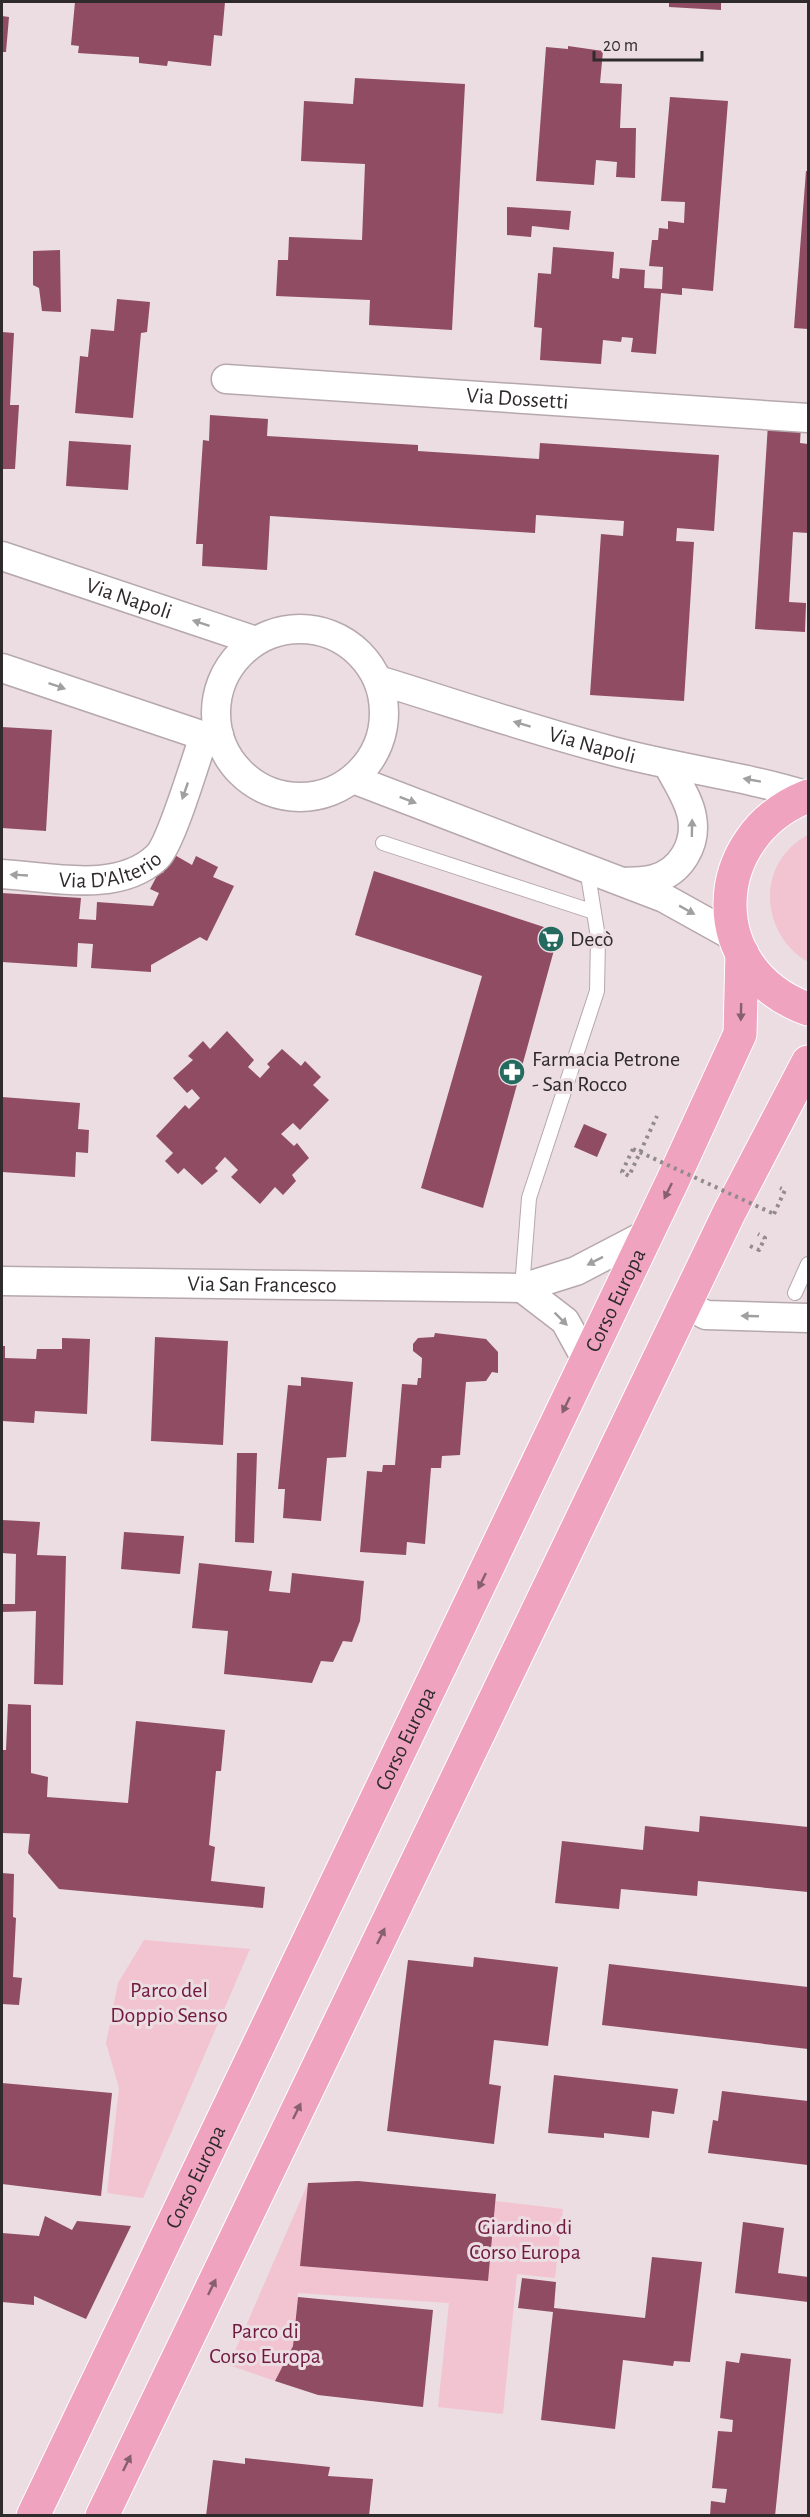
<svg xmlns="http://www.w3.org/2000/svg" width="810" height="2517" font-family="'Alegreya Sans',sans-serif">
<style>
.green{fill:#f2c3d1}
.building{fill:#8f4c63}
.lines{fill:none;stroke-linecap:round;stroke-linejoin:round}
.service-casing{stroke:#b6a8ab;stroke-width:16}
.minor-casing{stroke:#b6a8ab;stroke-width:31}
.primary-casing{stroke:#fff;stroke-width:35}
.path{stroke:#938a8c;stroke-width:4;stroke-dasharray:3 4.5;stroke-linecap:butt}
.service{stroke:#fff;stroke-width:14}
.minor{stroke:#fff;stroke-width:28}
.primary{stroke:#f0a3bf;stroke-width:33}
.path-bridge{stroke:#938a8c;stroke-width:4;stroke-dasharray:3 4.5;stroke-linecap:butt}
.oneway{fill:#a19fa0}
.oneway2{fill:#86606e}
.labels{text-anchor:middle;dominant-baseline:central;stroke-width:6;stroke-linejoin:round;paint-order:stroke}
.street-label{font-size:22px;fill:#2f2a2b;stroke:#ebdde1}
.poi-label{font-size:22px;fill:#2f2a2b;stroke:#ebdde1;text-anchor:start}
.park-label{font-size:22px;fill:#70193f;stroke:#ebdde1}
</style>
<rect width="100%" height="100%" fill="#ebdde1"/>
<path class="green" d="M808,835V962C759,933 756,862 808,835Z
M144,1940L250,1949L143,2198L107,2193L119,2088L106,2043L118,1983Z
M308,2183L300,2266L495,2201L563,2209L555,2278L517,2274L503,2414L438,2407L449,2303L298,2293L293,2346L275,2381L229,2365Z"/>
<path class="building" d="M75,2H225L222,36L214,35L211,66L168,61L167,66L139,63V57L78,53L79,46L71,45Z
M669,2H721V10L669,7Z
M2,16L9,17L6,52H2Z
M568,46L603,51L600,83L622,84L620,128H636L635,178L616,177L617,162L596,160L594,185L536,181L546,47L568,49Z
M355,78L465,84L452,330L369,325L370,300L276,296L278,260H288L289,237L362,240L365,164L301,161L304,101L353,104Z
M670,97L728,101L713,291L682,288V295L661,293L656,354L631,352L633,338L622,337L621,342L603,340L601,364L540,360L542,328L534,327L538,273L551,274L553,247L614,252L612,278L619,279L620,268L645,270L644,288L662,289L663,267L649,266L652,240H658L659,228L668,229V221L684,223L685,202L661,201Z
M806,171H808V329L794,328Z
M507,207L571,211L569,230L532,226L531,237L507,235Z
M60,250L61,312L42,311L39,288L33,285V251Z
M117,299L150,302L147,332L141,333L133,418L75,413L80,356L88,357L91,329L114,331Z
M2,332L14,333L10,405H19L15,469H2Z
M210,415L268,419L267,436L418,445V451L539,459L540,443L719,455L714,531L677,528L676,541L694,542L684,701L590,695L601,534L623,536L624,521L536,515L535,533L270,516L267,570L202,566L203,544H196L203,440L209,441Z
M768,424L801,425L800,443L808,444V533L793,532L789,602L806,603L805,632L755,629Z
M69,441L131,445L128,490L66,486Z
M2,727L52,730L46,831L2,828Z
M173,854L192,865L196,856L218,867L213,877L234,886L207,941L200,937L151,965V972L91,968L93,944L78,943L77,967L2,962V893L81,898L79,919L96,920L97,902L153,906L159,893L150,889L159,872L163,873Z
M374,871L559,932L483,1208L421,1188L482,976L355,935Z
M227,1031L254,1060L248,1067L260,1078L270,1067L267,1064L282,1049L301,1066L305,1061L321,1077L313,1085L329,1100L300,1130L293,1123L281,1134L294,1146L297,1143L309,1158L292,1175L296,1181L283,1195L275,1187L260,1204L231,1177L238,1170L225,1157L215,1168L218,1171L202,1185L184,1168L178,1174L165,1161L173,1153L156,1136L185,1105L189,1109L200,1098L192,1089L187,1093L173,1078L193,1060L188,1056L203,1041L210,1049Z
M2,1097L80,1103L78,1129L89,1130L88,1153L76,1152L75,1177L2,1172Z
M584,1124L607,1134L597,1157L574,1147Z
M435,1333L486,1339L498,1352V1373L492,1372L486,1381L466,1382L460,1455L442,1456L441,1468H431L425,1544L407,1542L406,1555L360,1552L367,1471L382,1472L383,1465H395L402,1384L417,1385L418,1378H421L422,1358L413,1351V1344L418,1338L434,1337Z
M155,1337L228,1341L223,1445L151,1441Z
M62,1338L90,1339L87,1414L35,1411L34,1423L2,1421V1346H5V1358L36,1359L37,1349H62Z
M301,1377L353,1382L346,1457L327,1458L321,1521L283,1518L285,1489H278L288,1385L301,1386Z
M237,1453H257L254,1543L235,1542Z
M2,1520L40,1522L37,1555L66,1556L63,1685L34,1684L36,1611L2,1612V1604H15L16,1554L2,1553Z
M124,1532L184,1536L180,1574L121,1569Z
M199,1563L272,1571L269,1591L290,1593L292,1573L364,1581L360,1621L352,1642L343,1641L333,1662L321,1661L312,1683L224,1674L228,1631L192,1628Z
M8,1704L31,1705V1773L48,1777L47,1797L128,1803L136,1721L225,1730L221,1771H216L209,1845L215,1847L211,1881L265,1887L263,1908L59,1889L28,1853L30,1834L2,1833V1750H6Z
M700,1816L808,1827V1892L698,1881L697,1896L621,1889L619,1909L555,1903L562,1841L643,1850L645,1826L699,1832Z
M2,1873L14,1874L13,1917L16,1918L13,1977L22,1978L19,2005L2,2004Z
M474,1957L558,1967L548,2046L494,2040L489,2084L501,2086L494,2144L387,2131L408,1960L473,1967Z
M609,1964L808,1987V2049L602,2025Z
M554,2075L678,2089L674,2114L652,2111L649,2138L604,2133V2138L548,2133Z
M2,2083L112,2093L101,2196L2,2184Z
M722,2091L808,2101V2165L708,2153L713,2120L718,2121Z
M358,2181L496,2194L488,2281L300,2266L308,2183Z
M45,2216L72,2230L77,2221L131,2226L86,2319L34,2296V2305L2,2302V2233L39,2236Z
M743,2222L784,2228L778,2273L808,2277V2302L735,2293Z
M652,2257L702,2262L690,2362L674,2361L673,2366L623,2360L615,2429L541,2420L553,2312L518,2308L522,2278L556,2282L554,2308L645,2318Z
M298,2297L433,2310L423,2407L318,2395L275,2381L293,2346Z
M741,2353L791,2359L775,2516H710L711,2501L725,2503L727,2489L712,2488L718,2431L732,2432L733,2420L720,2418L726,2361L739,2363Z
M245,2458L330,2467L328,2476L373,2479L369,2516H206L213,2460L245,2464Z"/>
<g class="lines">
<defs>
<path id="service" d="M383,843L594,912
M522,1288L529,1198L597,991L598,937L587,869
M795,1293L808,1264"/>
<g id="minor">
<path id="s1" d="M226,379L808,418"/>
<path id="s2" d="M2,556L256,641"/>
<circle cx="300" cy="713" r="84"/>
<path d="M2,668L204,736L219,735"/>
<path id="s3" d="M378,680C453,703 529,729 605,749C672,768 742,775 808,796"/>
<path d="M353,779L664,898L736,938"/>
<path id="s4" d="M2,874C51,877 118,894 157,857C171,844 196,759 204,736"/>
<path d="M625,882C634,881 645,882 654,879C681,872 697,844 692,817C689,799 676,781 668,765"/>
<path id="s5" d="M2,1281L522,1288L576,1271L647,1234"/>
<path d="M522,1288L565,1321L587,1361"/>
<path d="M685,1304L706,1315L808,1318"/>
</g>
<g id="primary">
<path d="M808,796C706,836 702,971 808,1009"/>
<path id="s6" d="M33,2516L672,1182L740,1034L742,953"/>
<path d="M102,2516L729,1213L808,1062"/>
</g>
</defs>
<use href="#service" class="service-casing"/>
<use href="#minor" class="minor-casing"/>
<use href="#primary" class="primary-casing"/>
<path class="path" d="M633,1149L622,1172L629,1176L657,1116
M774,1214L785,1190L780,1188
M750,1246L759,1250L765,1238L758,1234"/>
<use href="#service" class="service"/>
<use href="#minor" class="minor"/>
<use href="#primary" class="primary"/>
<path class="path-bridge" d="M633,1149L774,1214"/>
</g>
<defs><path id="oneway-solid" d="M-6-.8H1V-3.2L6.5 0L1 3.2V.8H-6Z" transform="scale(1.5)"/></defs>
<g class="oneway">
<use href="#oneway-solid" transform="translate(201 623) rotate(-162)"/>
<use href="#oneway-solid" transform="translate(57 686) rotate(19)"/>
<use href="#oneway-solid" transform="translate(522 724) rotate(-163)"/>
<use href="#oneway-solid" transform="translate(752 780) rotate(-170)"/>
<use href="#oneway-solid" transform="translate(185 791) rotate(109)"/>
<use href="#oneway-solid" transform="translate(408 800) rotate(21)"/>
<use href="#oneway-solid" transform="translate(692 828) rotate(-89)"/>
<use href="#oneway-solid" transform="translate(19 875) rotate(-177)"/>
<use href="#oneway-solid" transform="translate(687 910) rotate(29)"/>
<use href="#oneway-solid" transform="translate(595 1261) rotate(153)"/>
<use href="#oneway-solid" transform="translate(750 1316) rotate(-178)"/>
<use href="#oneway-solid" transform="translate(561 1319) rotate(45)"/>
</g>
<g class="oneway2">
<use href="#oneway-solid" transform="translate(741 1012) rotate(91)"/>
<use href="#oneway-solid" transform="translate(668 1191) rotate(116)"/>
<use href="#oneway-solid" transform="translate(566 1405) rotate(116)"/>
<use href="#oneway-solid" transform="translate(482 1581) rotate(116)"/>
<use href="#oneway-solid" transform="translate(381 1936) rotate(-64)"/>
<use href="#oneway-solid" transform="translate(297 2111) rotate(-64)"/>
<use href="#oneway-solid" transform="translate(212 2287) rotate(-64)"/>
<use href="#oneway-solid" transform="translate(127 2463) rotate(-64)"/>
</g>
<defs>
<symbol id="supermarket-disc" viewBox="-11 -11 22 22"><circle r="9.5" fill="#246a5e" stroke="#ebdde1"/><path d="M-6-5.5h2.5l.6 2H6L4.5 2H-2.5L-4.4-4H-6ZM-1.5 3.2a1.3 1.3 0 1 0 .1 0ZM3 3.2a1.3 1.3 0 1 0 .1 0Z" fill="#fff"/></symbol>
<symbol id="pharmacy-disc" viewBox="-11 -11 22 22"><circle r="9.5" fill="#246a5e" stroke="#ebdde1"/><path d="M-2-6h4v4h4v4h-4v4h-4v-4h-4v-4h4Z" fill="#fff"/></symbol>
</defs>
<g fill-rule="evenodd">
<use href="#supermarket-disc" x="536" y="924" width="30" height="30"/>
<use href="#pharmacy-disc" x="497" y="1057" width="30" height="30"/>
</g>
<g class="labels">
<g class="street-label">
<text stroke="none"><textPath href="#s1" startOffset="292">Via Dossetti</textPath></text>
<text stroke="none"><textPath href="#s2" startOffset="134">Via Napoli</textPath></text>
<text stroke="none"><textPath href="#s3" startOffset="224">Via Napoli</textPath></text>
<text stroke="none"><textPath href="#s4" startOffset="110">Via D'Alterio</textPath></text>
<text stroke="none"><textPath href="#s5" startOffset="260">Via San Francesco</textPath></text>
<text stroke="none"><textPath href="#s6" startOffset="1348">Corso Europa</textPath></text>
<text stroke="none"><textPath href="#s6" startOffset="862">Corso Europa</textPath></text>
<text stroke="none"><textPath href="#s6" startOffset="376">Corso Europa</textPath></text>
</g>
<g class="poi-label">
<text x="570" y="939">Decò</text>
<text x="532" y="1059">Farmacia Petrone<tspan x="532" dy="25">- San Rocco</tspan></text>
</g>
<g class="park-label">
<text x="169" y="1990">Parco del<tspan x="169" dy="25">Doppio Senso</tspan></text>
<text x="525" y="2227">Giardino di<tspan x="525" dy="25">Corso Europa</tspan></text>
<text x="265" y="2331">Parco di<tspan x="265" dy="25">Corso Europa</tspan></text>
</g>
</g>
<rect width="810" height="2517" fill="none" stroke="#2f2a2b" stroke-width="6"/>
<path d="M594 51v9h108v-9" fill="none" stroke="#2f2a2b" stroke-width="3"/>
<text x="603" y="51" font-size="18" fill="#2f2a2b" stroke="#ebdde1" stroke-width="4.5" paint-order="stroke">20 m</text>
</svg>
